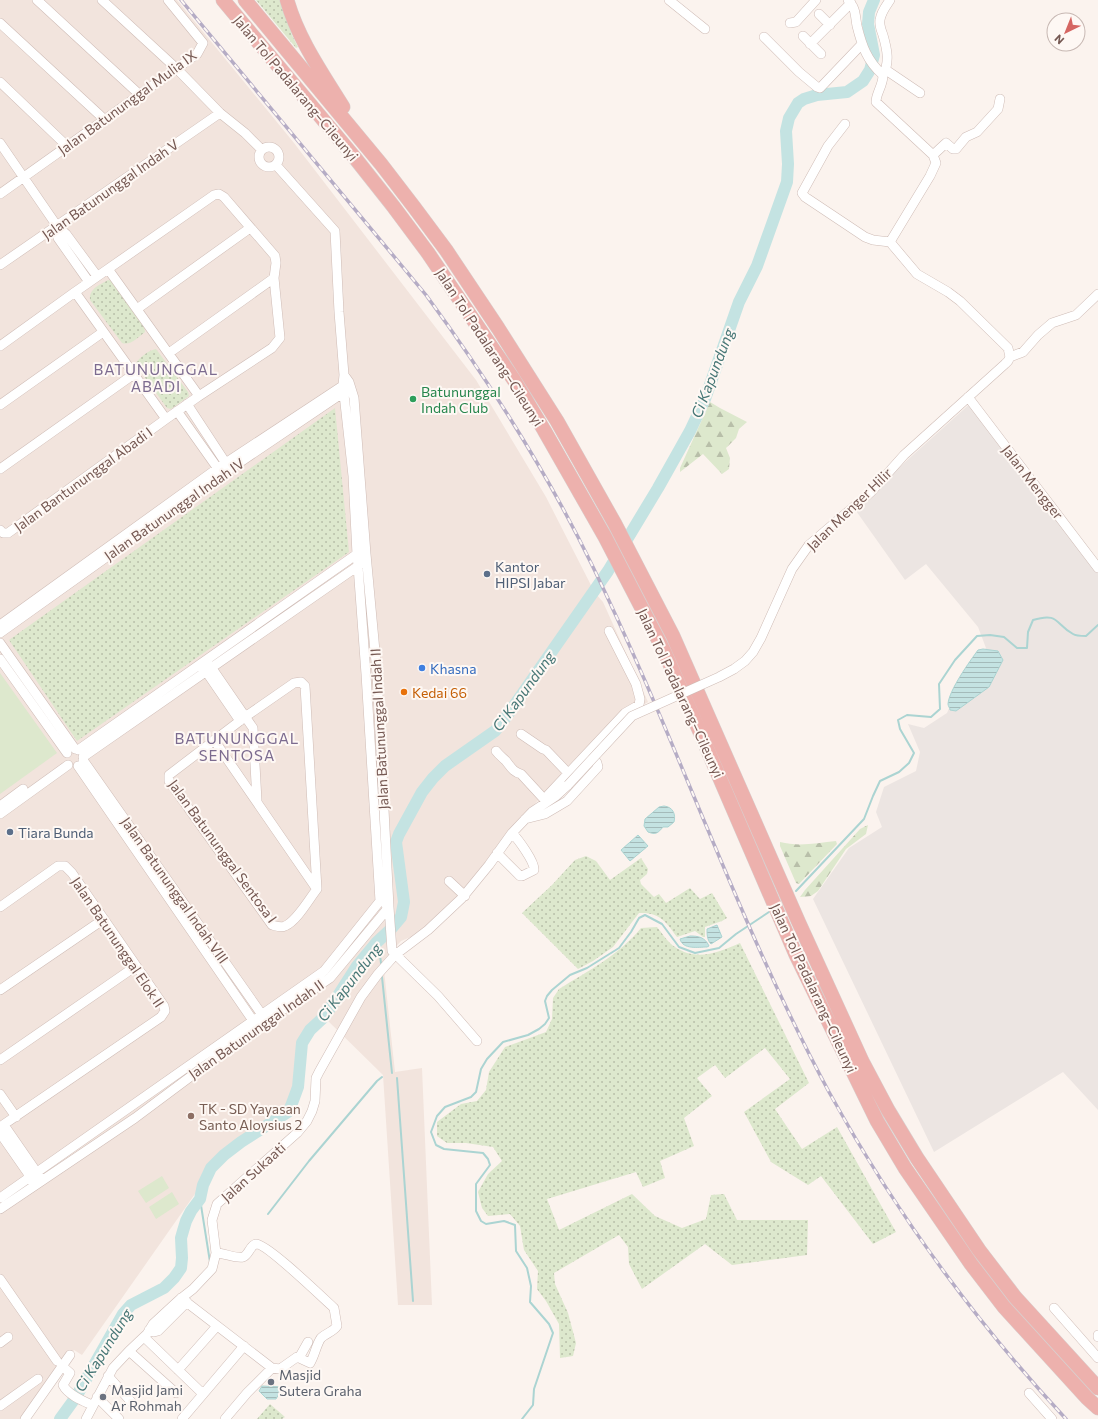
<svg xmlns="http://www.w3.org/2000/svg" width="1098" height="1419" font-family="Commissioner,sans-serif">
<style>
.residential{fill:#f2e4dd}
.industrial{fill:#ece5e2}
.grass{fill:url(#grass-dots)}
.forest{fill:url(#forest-firs)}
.garden{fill:#dde8cd}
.water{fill:url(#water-rules);stroke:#abd4d2}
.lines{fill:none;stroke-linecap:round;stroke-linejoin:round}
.stream{stroke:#abd4d2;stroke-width:2}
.river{stroke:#c4e3e2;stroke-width:12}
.minor-casing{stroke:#cfbcb6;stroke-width:10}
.highway-casing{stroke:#d8d0cf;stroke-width:15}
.minor{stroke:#fff;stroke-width:9}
.highway{stroke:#edb1ad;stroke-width:14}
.rail-casing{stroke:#b5acc5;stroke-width:3.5}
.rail{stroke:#fef8f4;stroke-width:2;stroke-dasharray:6;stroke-linecap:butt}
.minor-bridge-casing{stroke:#cfbcb6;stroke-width:10;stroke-linecap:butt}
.minor-bridge{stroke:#fff;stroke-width:9}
.leisure-dot{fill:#2e9e5b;stroke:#fef8f4;stroke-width:1.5}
.service-dot{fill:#5c6f8a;stroke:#fef8f4;stroke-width:1.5}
.shop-dot{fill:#3f7fe0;stroke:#fef8f4;stroke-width:1.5}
.food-dot{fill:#e8710a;stroke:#fef8f4;stroke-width:1.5}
.education-dot{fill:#8d6e63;stroke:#fef8f4;stroke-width:1.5}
.worship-dot{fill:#6b7280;stroke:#fef8f4;stroke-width:1.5}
.labels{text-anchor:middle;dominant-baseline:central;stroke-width:4;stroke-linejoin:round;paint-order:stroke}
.street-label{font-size:14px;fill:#755852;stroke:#fef8f4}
.leisure-label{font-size:14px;fill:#27864d;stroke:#fef8f4;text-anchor:start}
.service-label{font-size:14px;fill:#4e5e75;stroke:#fef8f4;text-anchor:start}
.shop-label{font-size:14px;fill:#366cbe;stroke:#fef8f4;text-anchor:start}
.food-label{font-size:14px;fill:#c56008;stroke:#fef8f4;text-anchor:start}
.education-label{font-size:14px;fill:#785e54;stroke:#fef8f4;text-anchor:start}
.worship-label{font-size:14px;fill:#5b616d;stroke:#fef8f4;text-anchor:start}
.neighbourhood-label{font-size:15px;letter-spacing:1px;fill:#7c6b8f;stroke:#fef8f4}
.water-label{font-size:15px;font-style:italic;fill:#477776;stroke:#fef8f4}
</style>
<defs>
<pattern id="grass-dots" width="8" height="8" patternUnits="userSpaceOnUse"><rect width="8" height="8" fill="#dde8cd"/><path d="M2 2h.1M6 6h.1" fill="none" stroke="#b8bfa9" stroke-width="1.8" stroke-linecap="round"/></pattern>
<pattern id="forest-firs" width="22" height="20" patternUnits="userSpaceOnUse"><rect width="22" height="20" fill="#dde8cd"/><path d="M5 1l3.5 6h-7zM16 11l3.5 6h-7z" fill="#b8bfa9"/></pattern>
<pattern id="water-rules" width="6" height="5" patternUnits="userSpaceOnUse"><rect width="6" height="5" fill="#c4e3e2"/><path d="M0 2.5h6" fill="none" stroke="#a4bbba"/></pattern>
</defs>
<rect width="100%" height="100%" fill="#fbf3ee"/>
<path class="residential" d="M0,0H177L294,143L476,380L546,497L595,593L603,602L648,702L618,720L600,737L517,822L481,871L457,898L418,934L401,941L383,961L395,1072L422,1068L432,1305H398L383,1075L325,1018L298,1051L297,1070L296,1100L288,1118L274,1126L252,1131L234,1142L211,1171L82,1355L74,1350L25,1419H0Z"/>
<path class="industrial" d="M973,401L1098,560V1110L1063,1072L934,1152L813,899L849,848L882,827L876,812L884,787L916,771L920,752L908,724L924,728L947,713L962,679L986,648L978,627L926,564L905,580L854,508Z"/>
<path class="grass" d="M256,0H281L292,35L298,47L296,48Z
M108,280L112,281L144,326L145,332C138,337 131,346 122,343L90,300C89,288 100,285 108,280Z
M156,349L188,392L189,396L171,409L167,408L138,368L136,363C140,357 149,350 156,349Z
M335,408L349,552L77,741L9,640Z
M586,856L596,861L610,880L641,858L648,869L647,874L640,880L641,884L654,897L659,894L666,903L690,888L700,899L712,893L727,918L722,921L705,927V937H703L695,931L677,937C666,922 660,912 639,913L613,947L593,961L578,969L522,913L552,885L575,860Z
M657,927C662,933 668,943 675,947C697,962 719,952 740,943L809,1083L775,1109L802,1149L837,1127L896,1232L873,1244L821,1176L808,1185L771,1162L744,1112L790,1079L765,1048L725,1078L715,1065L697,1078L712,1096L684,1118L694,1146L660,1161L665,1178L643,1187L636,1172L547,1199L559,1230L632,1194L655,1216L682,1228L706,1219L711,1195L724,1194L737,1220H808L807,1255L732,1265L705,1244L642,1289L629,1264L628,1247L619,1235L554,1273L555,1284L568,1313L576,1343L573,1356L560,1358L559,1324L546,1301L537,1289L538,1271L524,1250L520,1226L510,1214L488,1216L482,1208L478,1192L488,1174L502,1161L493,1147L466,1143H447L437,1136V1122L461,1104L477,1101L486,1090L489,1072L505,1047L546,1032L552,1019L553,998L559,989C588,971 619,955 641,928Z
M270,1404L285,1417L282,1419H257Z"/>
<path class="forest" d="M710,402L720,408L747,422L739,429L736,438L726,448L730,458L729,469L722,474L703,454L680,472V468Z
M868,825L866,834L846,849L818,891L811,896L800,897L805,890L860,829Z
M836,841L837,844L799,884L796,883L780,846V842C799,847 817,843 836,841Z"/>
<path class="garden" d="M0,673L57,753L0,794Z
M162,1176L169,1188L146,1203L138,1191Z
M172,1192L179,1204L156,1219L149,1207Z"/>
<path class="water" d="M983,649L998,651L1003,660L989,687L956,711L950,710C950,708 948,706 948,704C949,690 970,661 978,650Z
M664,806C673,807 676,814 674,822L668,827H663C658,833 656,835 648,832L644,826L645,819L659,807Z
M638,835L648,846L630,861L621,850Z
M717,925L722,937L711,944C707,940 707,934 707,929Z
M690,936C698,936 705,937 709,946L707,947C698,947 683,950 680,939Z
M262,1386L283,1387L276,1399H267L259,1391Z"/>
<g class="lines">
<path class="stream" d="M796,891L864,819L873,796L880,781L899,772L909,763L914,753L900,729L898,720L907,715L931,717L940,709L939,684L955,660L977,636L990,635L1004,637L1017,648H1027L1028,632L1033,620C1059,612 1055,624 1073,634C1076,636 1082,636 1086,636L1098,625
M378,941L381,963
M382,977L392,1073
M397,1078L413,1301
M200,1199L210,1262
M268,1214L309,1161L377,1081L382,1077
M522,1419L533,1405L534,1389L553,1333L549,1324L530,1302L531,1286L527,1268L516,1251L515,1225L504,1221L486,1224L481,1221L476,1211V1184L490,1165L488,1159L483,1153L444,1149L436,1145L431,1132L437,1116L445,1107L471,1097L476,1092L481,1069L487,1059L503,1042L528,1035L539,1029L545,1024L549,1018L545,1001L547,996L552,990L570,975L587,968L619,948L631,932L639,918L645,915L662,924L679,947L695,953L719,948L736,934L769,912"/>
<path class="river" d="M60,1419L76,1397L123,1314L131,1305L164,1288L174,1278L181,1268L182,1258L181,1238L183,1231L186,1221L191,1211L200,1199L203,1185L211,1168L224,1155L241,1142L288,1112L291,1106L298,1087L302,1043L310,1030L325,1016L357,966L376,943L390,930L401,917L404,902L396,842L399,834L422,792L433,778L445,766L495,731L506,717L608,571L658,488L690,431L705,399L739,302L757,266L787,182L788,164L786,131L789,118L798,103L804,99L817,95L847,92L863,81L870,70L874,55L868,24L869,12L874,0"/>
<defs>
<path id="minor" d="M37,0L140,95
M102,0L177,69L220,113L245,133L262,150
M669,0L705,29
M848,0C856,8 855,15 857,26C862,46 867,61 883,75C883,86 876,93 876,102L933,155L936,163L930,176L890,242L917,274L948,292L960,301L1008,348L1010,357
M819,14L830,25
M0,23L105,120
M790,23L796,22L816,0
M803,36L821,54
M764,37L799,72L817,87L820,88L862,44
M810,44L851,3
M886,70L920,93
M883,75C890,62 887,49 883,35C881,30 879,25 880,20C881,12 886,6 890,0
M0,82L68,147
M845,124L828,146L802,193L805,197L865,237L873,240L890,242
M0,143L57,226L66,234L97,276
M259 157a10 10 0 1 1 20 0a10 10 0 1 1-20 0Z
M933,155L946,143L953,149H956L966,137L977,132L998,109L1000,99
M276,165L335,231L339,312L344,375
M0,194L197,54L203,43L168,0
M57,226L58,238L89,282
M0,265L220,113
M108,269L214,195L219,194L224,197L275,256L276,263L274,278L280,338L272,348L199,396
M108,269L199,396L166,419L75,292Z
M137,309L250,228
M0,346L75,292
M169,353L274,278
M1010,357L1023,352L1038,335L1052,323L1076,315L1098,294
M968,397L1098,568
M187,404L229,468
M0,405L103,332
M177,411L221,473
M0,469L134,374
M0,530L3,533H8L166,419
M809,545L871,492L904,455L1005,364L1008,361L1010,357
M0,625L218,468L347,383
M0,633L230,469L347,390
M0,643L75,749
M0,659L67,753
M209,664L253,728L257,801
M203,667L240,721
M301,682L305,686L317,889C309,899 297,921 285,926C281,928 276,926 272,925L169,781V775L245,717L294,683Z
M521,734L543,749L546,750L568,773
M214,740L316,888
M78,750L357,554L353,476L343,385L344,375L349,382L354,398L366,554
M496,751C499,755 503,758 506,761C511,767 513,772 521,774L544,799
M83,757L358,566
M83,760L265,1019
M78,766L256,1025
M548,795L625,713L639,705L640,699L636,684L609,631
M0,806L23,789
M0,814L68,765
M525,819L545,814L567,801L598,767L597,763L589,752
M497,853L520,876H522L534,870C535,862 518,839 512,833
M449,881L465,896
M386,905L389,907L392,951L438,996L477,1041
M0,907L58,866H65L72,873L164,1006L165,1011L161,1017L0,1127
M0,990L104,919
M0,1060L136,966
M0,1094L16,1117
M4,1125L40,1177
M0,1133L34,1182
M0,1198L324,971L380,901L366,674L358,566
M0,1209L135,1118L257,1027L330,978L389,907L377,673L366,554H357L358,566L366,560
M216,1253C224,1253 237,1259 243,1257C249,1255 250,1245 256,1244C266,1243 323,1298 334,1308L337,1326C333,1332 326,1333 321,1338C316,1345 315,1355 310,1363L297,1357L280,1369L272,1368
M0,1279L57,1361
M181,1298L272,1368
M1054,1308L1098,1358
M149,1330L154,1332L158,1331L187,1302
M1098,1335V1337
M144,1337L203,1394
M0,1343L8,1337
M129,1351L176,1393
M299,1358L308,1342
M62,1366L70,1373L63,1385C68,1395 83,1401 92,1405
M178,1370L217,1326
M108,1376L134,1405
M1029,1393L1052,1419
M97,1397L119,1419
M0,1406L38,1379
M25,1419L70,1355
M86,1419L113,1368L129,1351L147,1334L153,1324L179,1300L193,1289L212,1269L216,1253L212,1220L217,1204L297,1133L307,1121L312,1111L315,1101L316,1078L319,1072L361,997L378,974L395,955L428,930L462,898L489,865L512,833L532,812L556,796L568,785
M182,1419L244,1346
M225,1419L247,1393L272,1368"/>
<path id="highway" d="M223,0L355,158L393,206L428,253L514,380L544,430L605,537L664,651L699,730L796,955L877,1121L905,1168L971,1264L1004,1307L1087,1398L1098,1408
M245,0L381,164L414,207L446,250L498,328L557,421L615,524L673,636L799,923L862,1061L888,1110L917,1158L979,1250L1015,1297L1098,1388
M287,0C298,39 322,73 343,107"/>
</defs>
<use href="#minor" class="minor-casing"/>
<use href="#highway" class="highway-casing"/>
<use href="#minor" class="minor"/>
<use href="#highway" class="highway"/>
<defs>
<path id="rail" d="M181,0L426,295C489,381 547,472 593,567C677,740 738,923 829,1092C894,1210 974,1320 1066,1419"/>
</defs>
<use href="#rail" class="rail-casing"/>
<use href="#rail" class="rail"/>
<defs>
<path id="minor-bridge" d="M568,785L632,716L719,677L734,669L745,661L753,652L761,638L792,569L809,545"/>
</defs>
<use href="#minor-bridge" class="minor-bridge-casing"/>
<use href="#minor-bridge" class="minor-bridge"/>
</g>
<circle class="leisure-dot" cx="413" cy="399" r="4"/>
<g class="service-dot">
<circle cx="487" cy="574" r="4"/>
<circle cx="10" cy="832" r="4"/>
</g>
<circle class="shop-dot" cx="422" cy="668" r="4"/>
<circle class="food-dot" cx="404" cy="692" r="4"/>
<circle class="education-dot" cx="191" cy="1116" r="4"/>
<g class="worship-dot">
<circle cx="271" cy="1382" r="4"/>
<circle cx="103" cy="1397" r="4"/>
</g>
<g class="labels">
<g class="street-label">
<text transform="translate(296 88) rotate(50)">Jalan Tol Padalarang–Cileunyi</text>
<text transform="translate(127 102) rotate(-36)">Jalan Batununggal Mulia IX</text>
<text transform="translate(110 189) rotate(-35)">Jalan Batununggal Indah V</text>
<text transform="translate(490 347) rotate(57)">Jalan Tol Padalarang–Cileunyi</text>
<text transform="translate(83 479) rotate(-36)">Jalan Bantununggal Abadi I</text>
<text transform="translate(1033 482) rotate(52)">Jalan Mengger</text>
<text transform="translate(174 509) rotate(-35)">Jalan Batununggal Indah IV</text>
<text transform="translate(849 509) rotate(-44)">Jalan Menger Hilir</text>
<text transform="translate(681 693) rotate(65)">Jalan Tol Padalarang–Cileunyi</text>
<text transform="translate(379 729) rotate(-93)">Jalan Batununggal Indah II</text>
<text transform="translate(223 851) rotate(54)">Jalan Batununggal Sentosa I</text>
<text transform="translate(175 890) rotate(55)">Jalan Batununggal Indah VIII</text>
<text transform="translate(118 942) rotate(56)">Jalan Batununggal Elok II</text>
<text transform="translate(814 988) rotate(65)">Jalan Tol Padalarang–Cileunyi</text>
<text transform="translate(256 1029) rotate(-35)">Jalan Batununggal Indah II</text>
<text transform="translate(253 1172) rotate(-42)">Jalan Sukaati</text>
</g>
<g class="leisure-label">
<text x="421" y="391">Batununggal<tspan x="421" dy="16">Indah Club</tspan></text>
</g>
<g class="service-label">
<text x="495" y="566">Kantor<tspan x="495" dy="16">HIPSI Jabar</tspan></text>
<text x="18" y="832">Tiara Bunda</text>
</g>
<g class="shop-label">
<text x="430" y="668">Khasna</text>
</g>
<g class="food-label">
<text x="412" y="692">Kedai 66</text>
</g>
<g class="education-label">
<text x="199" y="1108">TK - SD Yayasan<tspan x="199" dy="16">Santo Aloysius 2</tspan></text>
</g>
<g class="worship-label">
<text x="279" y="1374">Masjid<tspan x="279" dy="16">Sutera Graha</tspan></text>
<text x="111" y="1389">Masjid Jami<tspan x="111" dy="16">Ar Rohmah</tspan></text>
</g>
<g class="neighbourhood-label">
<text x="156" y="369">BATUNUNGGAL<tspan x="156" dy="17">ABADI</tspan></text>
<text x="237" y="738">BATUNUNGGAL<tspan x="237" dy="17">SENTOSA</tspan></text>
</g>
<g class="water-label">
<text transform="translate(712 373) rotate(-69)">Ci Kapundung</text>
<text transform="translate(523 691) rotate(-54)">Ci Kapundung</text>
<text transform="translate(349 982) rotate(-52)">Ci Kapundung</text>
<text transform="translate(103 1350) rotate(-58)">Ci Kapundung</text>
</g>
</g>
<g transform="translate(1066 32) rotate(223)"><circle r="19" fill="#fef8f4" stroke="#c7b8b3"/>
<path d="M0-3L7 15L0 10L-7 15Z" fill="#d56662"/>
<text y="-6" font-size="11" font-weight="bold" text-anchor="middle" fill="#755852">N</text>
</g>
</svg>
